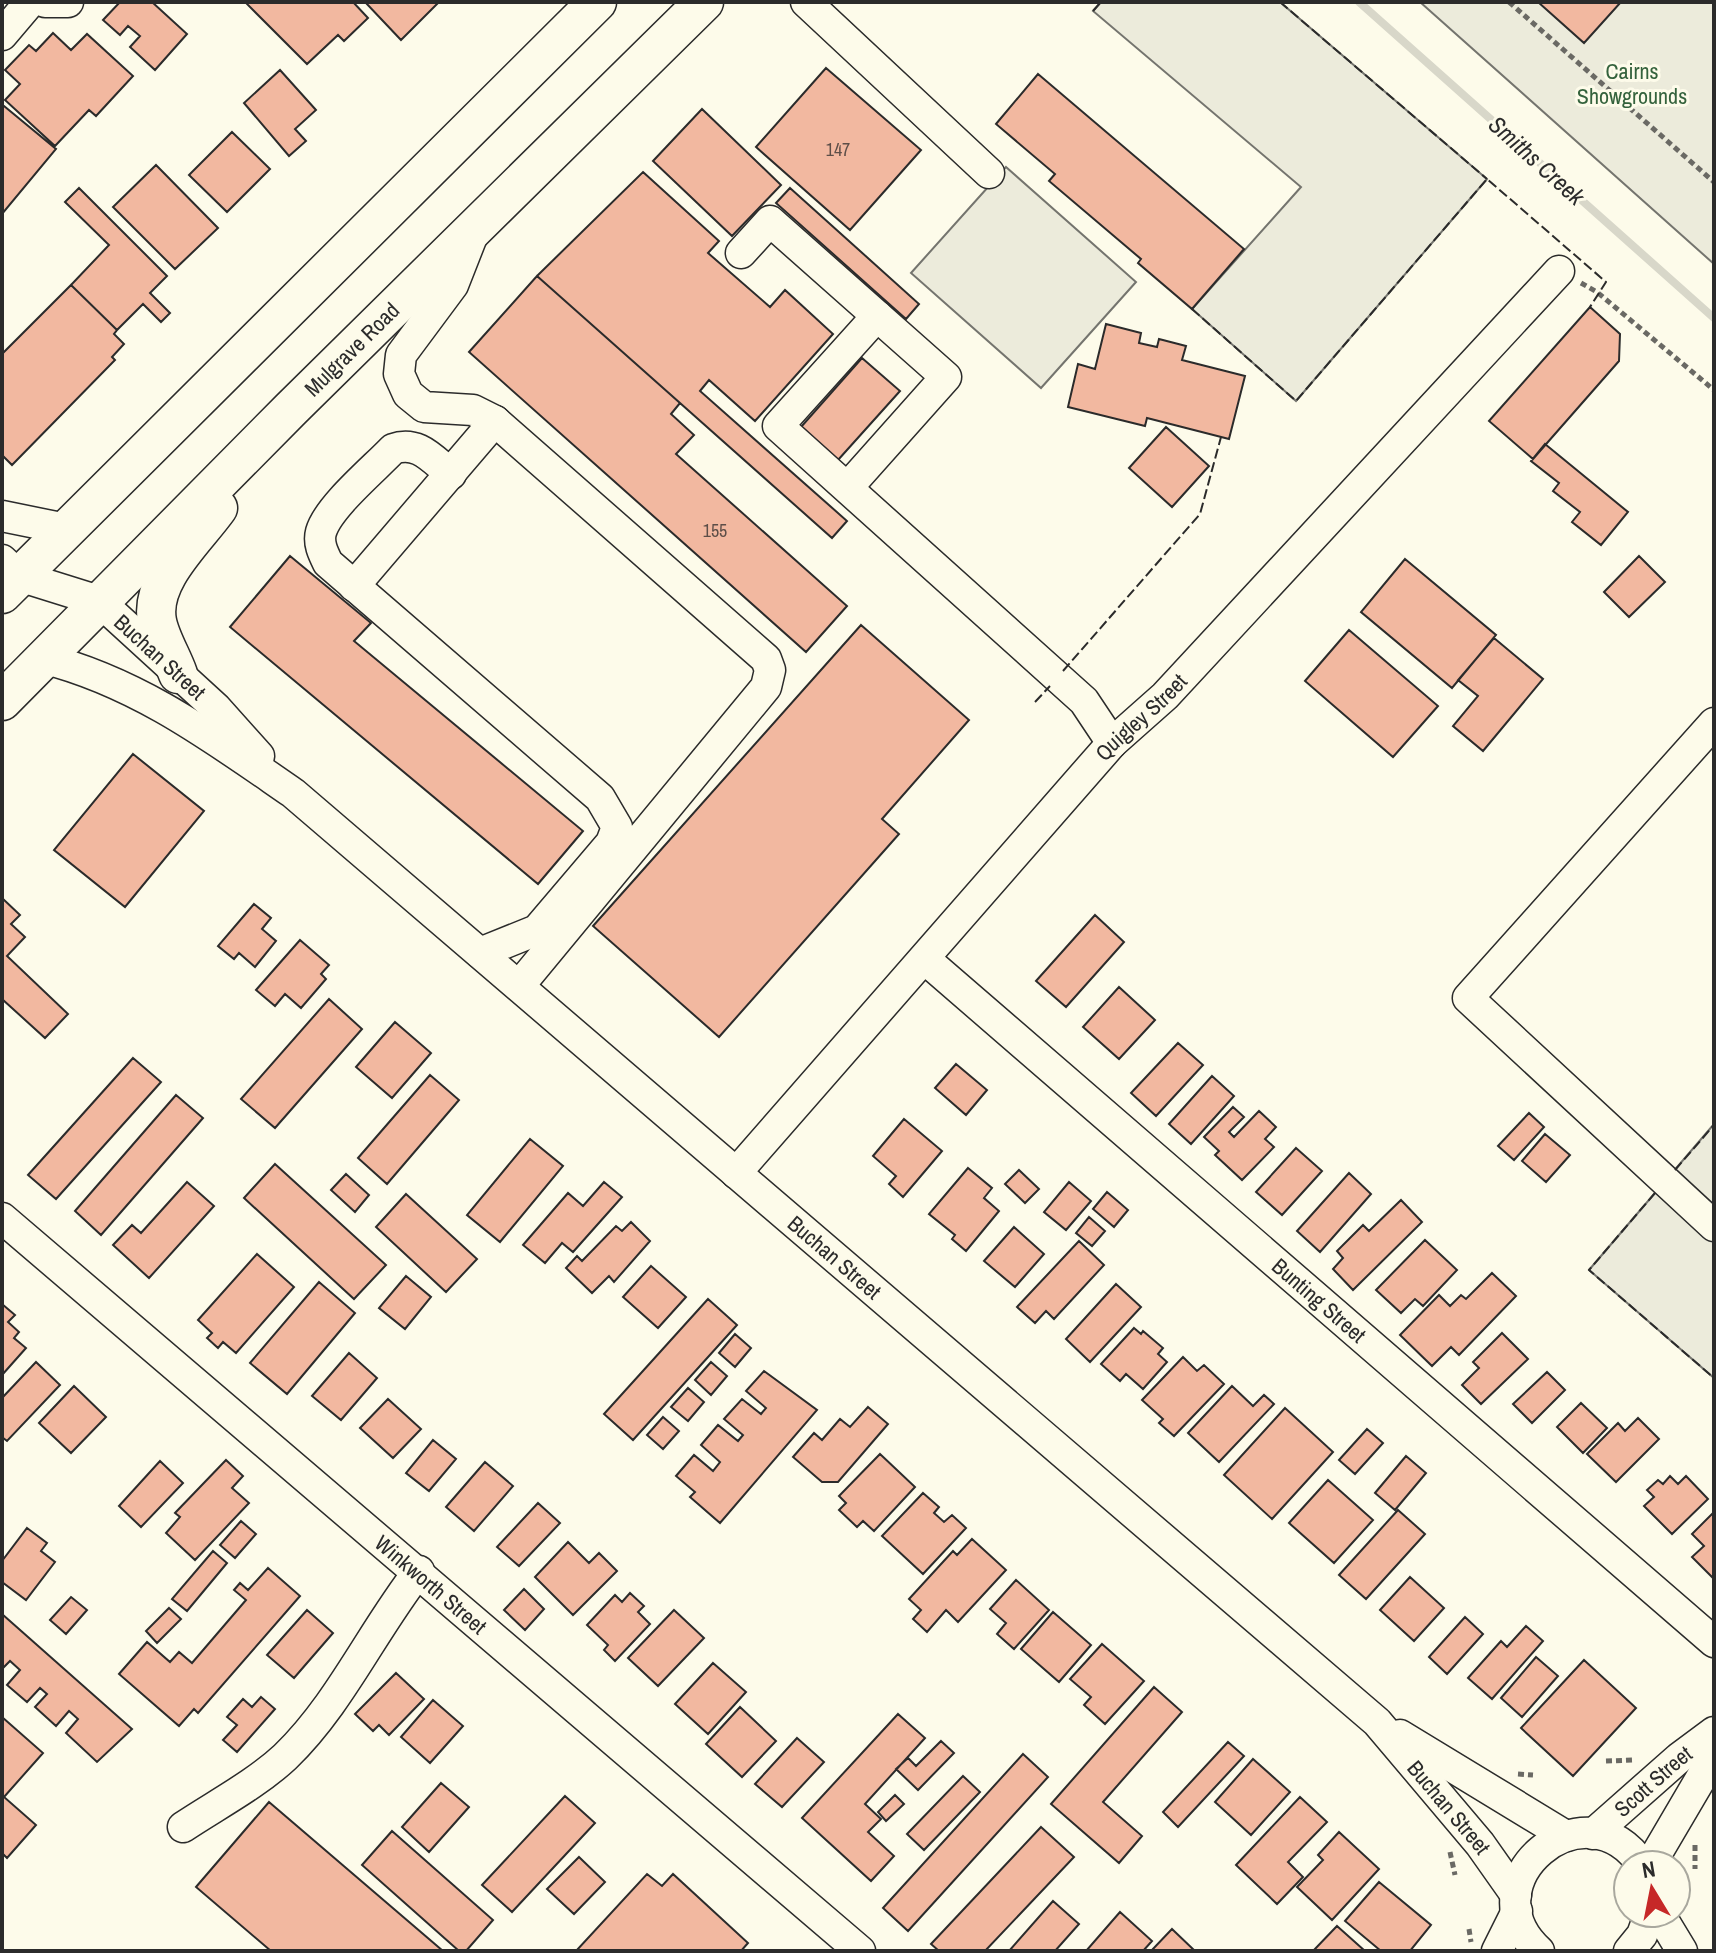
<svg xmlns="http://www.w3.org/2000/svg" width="1716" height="1953" font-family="'Archivo Narrow',sans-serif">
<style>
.green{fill:#ecebdb;stroke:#74746e;stroke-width:2}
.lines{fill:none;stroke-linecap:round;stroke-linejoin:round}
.stream{stroke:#d8d7c9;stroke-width:8}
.building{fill:#f2b8a0;stroke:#2b2b2b;stroke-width:2}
.minor-casing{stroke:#2b2b2b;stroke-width:33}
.major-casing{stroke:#2b2b2b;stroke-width:41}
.path{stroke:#6a6964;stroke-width:5;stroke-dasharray:6 4;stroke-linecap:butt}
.minor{stroke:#fdfbea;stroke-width:30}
.major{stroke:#fdfbea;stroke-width:38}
.fence{stroke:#2b2b2b;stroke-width:2;stroke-dasharray:10 4;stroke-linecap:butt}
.labels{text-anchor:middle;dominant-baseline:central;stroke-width:6;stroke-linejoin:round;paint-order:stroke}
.number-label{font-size:18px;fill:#5d4e48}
.park-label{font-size:22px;fill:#34623c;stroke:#fdfbea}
.street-label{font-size:22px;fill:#2b2b2b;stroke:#fdfbea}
.water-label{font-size:24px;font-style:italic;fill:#2b2b2b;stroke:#fdfbea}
</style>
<rect width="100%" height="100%" fill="#fdfbea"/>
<path class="green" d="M1101,2H1280L1487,179L1296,401L1192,309L1301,187L1093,11Z
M1420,2H1714V264Z
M1006,167L1136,282L1041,388L911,273Z
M1714,1124V1378L1589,1270Z"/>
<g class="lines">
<path class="stream" d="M1359,2L1714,318"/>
</g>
<path class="building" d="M120,2H152L187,34L155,70L130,47L140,36L128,26L120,35L103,20Z
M250,2H353L368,18L344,41L338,35L307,64L247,4Z
M365,2H436L438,3L401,40Z
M1538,2H1621L1584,43Z
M53,33L71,50L87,34L133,76L96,116L89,110L55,146L5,100L20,84L5,70L29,45L36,51Z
M826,68L921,150L850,230L756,147Z
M280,70L316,110L295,129L306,141L289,156L244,103Z
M1038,74L1244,249L1192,309L1138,263L1141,259L1049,181L1055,174L996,124Z
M4,106L56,149L2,214V108Z
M702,109L781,185L732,236L653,161Z
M232,132L270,169L227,212L189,175Z
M156,165L218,228L175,269L113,207Z
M643,172L719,241L708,253L770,307L785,290L833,334L755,421L709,380L700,391L847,521L832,538L537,276Z
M79,188L167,276L150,293L170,313L161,322L143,304L117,330L71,285L109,245L65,202Z
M790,188L919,304L906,319L776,203Z
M537,276L680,403L671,414L694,435L676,454L847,606L806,652L469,352Z
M71,285L117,330L114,334L124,344L112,357L115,360L12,465L2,455V354Z
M1590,307L1620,334L1619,361L1533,459L1489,421Z
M1106,324L1141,333L1139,343L1157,347L1159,339L1186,346L1182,360L1245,376L1229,439L1147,418L1145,426L1068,407L1078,364L1095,369Z
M862,358L900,391L838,460L801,427Z
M1166,427L1209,466L1172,507L1129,468Z
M1545,444L1628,512L1601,545L1572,522L1580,512L1553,491L1559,483L1531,461Z
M290,556L371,623L354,641L583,831L538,884L230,627Z
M1639,556L1665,582L1629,617L1604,592Z
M1405,559L1496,635L1452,688L1361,612Z
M861,625L969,720L882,819L899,834L719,1037L593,926Z
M1349,630L1438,706L1393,757L1305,681Z
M1494,638L1543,679L1483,751L1453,726L1478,696L1458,680Z
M133,754L204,811L125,907L54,850Z
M2,898L20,915L11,924L25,937L7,956L68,1014L45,1038L2,999Z
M254,904L271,918L262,929L276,941L255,967L239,953L234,959L218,946Z
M1095,915L1124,942L1066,1007L1036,981Z
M300,940L329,965L321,974L326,979L301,1008L285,994L275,1006L256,990Z
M1119,987L1155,1020L1119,1059L1083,1027Z
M329,999L362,1029L275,1128L241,1099Z
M395,1022L431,1053L392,1098L356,1067Z
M1178,1043L1203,1065L1156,1116L1131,1093Z
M133,1058L161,1082L56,1199L28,1175Z
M956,1064L987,1090L966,1115L935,1088Z
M430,1075L459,1100L387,1184L358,1158Z
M1212,1076L1234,1096L1191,1144L1169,1124Z
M176,1095L203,1118L101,1235L75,1211Z
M1233,1107L1244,1117L1229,1132L1234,1137L1259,1111L1276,1127L1265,1139L1274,1147L1242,1180L1215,1155L1219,1151L1204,1137Z
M1529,1113L1544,1127L1514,1160L1498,1146Z
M904,1119L942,1151L903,1197L889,1184L896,1176L873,1156Z
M1545,1134L1570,1155L1546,1182L1522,1161Z
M530,1139L563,1166L500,1242L467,1215Z
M1296,1148L1322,1171L1282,1215L1256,1192Z
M275,1164L386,1265L354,1299L244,1198Z
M968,1168L992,1188L984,1198L999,1211L966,1251L952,1239L955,1235L929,1214Z
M1019,1170L1039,1189L1025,1203L1005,1184Z
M1349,1173L1371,1194L1320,1252L1297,1231Z
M346,1174L369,1195L355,1212L331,1190Z
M187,1182L214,1206L149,1278L113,1245L132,1225L141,1233Z
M604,1182L622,1197L573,1252L562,1243L545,1263L523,1245L568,1193L583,1206Z
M1069,1182L1091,1201L1066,1230L1044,1212Z
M1107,1192L1128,1210L1114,1227L1093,1209Z
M406,1194L477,1259L446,1292L376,1227Z
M1401,1200L1422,1222L1353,1290L1333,1269L1343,1258L1337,1251L1363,1225L1369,1231Z
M1089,1217L1105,1231L1092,1246L1076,1233Z
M631,1222L650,1241L614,1282L609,1276L592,1293L566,1268L577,1256L582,1261L616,1226L622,1231Z
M1014,1227L1044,1254L1015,1287L984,1261Z
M1425,1240L1457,1270L1423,1306L1415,1299L1401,1313L1376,1290Z
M1079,1241L1104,1265L1054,1319L1046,1311L1035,1323L1017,1307Z
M257,1254L294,1287L236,1353L223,1342L218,1348L207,1338L212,1333L198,1320Z
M651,1266L686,1297L658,1328L623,1297Z
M1492,1273L1516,1296L1459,1355L1451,1347L1432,1366L1400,1335L1439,1295L1450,1306L1461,1295L1466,1299Z
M406,1276L431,1297L405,1329L379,1308Z
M319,1282L355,1313L287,1394L250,1363Z
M1116,1284L1141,1307L1090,1362L1066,1339Z
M708,1299L737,1325L633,1440L604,1414Z
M2,1304L15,1315L8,1322L19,1332L14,1338L26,1348L2,1375Z
M1134,1328L1141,1334L1143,1331L1163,1348L1158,1354L1167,1362L1143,1389L1126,1374L1120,1381L1101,1364Z
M1502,1333L1528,1359L1481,1404L1462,1385L1479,1368L1473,1362Z
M735,1334L751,1348L735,1367L719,1353Z
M349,1353L377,1378L341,1420L312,1396Z
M1183,1357L1197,1371L1204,1365L1224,1384L1174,1436L1159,1423L1163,1419L1142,1400Z
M36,1362L60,1385L7,1441L2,1437V1398Z
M711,1362L727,1376L711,1395L695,1380Z
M764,1371L817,1410L720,1523L690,1497L695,1492L676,1476L694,1455L713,1471L720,1462L701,1445L718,1425L738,1441L743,1435L724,1419L742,1399L761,1414L766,1408L746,1391Z
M1547,1372L1565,1390L1532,1423L1513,1404Z
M74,1386L106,1417L71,1453L39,1423Z
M1232,1386L1253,1406L1264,1395L1274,1404L1219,1462L1188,1433Z
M688,1388L704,1402L688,1421L671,1407Z
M388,1399L421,1429L393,1458L360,1428Z
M1581,1403L1607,1428L1583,1453L1557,1427Z
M868,1407L888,1424L838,1482H822L793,1457L814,1433L822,1440L840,1419L850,1427Z
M1285,1408L1333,1452L1272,1519L1224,1475Z
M663,1417L679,1431L663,1449L647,1435Z
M1638,1418L1659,1439L1616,1482L1587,1454L1618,1423L1625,1431Z
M1367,1429L1383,1443L1355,1474L1339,1460Z
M433,1440L456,1459L429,1491L406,1473Z
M880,1454L915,1487L874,1531L863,1521L857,1527L839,1510L846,1503L839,1496Z
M1406,1456L1426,1473L1395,1510L1375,1493Z
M226,1460L243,1476L232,1488L249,1503L195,1560L166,1533L180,1517L175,1513Z
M160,1461L183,1483L141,1527L119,1506Z
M485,1462L513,1486L474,1531L446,1507Z
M1670,1476L1678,1484L1686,1476L1708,1499L1672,1534L1644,1506L1654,1497L1647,1490L1658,1480L1663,1484Z
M1328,1480L1373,1520L1334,1563L1289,1523Z
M923,1493L939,1507L934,1513L944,1522L952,1515L966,1528L923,1574L882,1536Z
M538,1503L560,1523L519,1566L497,1547Z
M1398,1510L1425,1534L1366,1599L1339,1575Z
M1713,1513H1714V1579L1692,1557L1704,1546L1692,1534Z
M241,1521L256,1534L235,1558L220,1545Z
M27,1528L47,1543L41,1551L55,1562L26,1600L2,1582V1561Z
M972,1539L1006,1570L958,1622L946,1610L927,1632L913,1619L921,1610L909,1599L953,1551L957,1555Z
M568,1542L589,1563L599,1553L617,1571L573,1615L535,1577Z
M213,1551L227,1563L187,1611L172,1599Z
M268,1568L300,1596L198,1713L194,1709L179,1726L119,1674L147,1642L170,1662L179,1652L192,1663L246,1600L234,1590L240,1583L248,1590Z
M1410,1577L1444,1608L1414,1641L1380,1610Z
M1016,1580L1049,1610L1014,1649L997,1634L1006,1623L990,1609Z
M524,1589L544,1609L525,1630L504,1610Z
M630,1593L644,1606L638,1612L650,1624L615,1661L604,1650L608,1645L587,1625L615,1595L622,1602Z
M71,1597L87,1610L66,1634L50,1620Z
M169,1608L181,1619L157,1643L146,1631Z
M307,1610L333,1633L294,1678L267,1655Z
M674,1610L704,1638L658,1686L628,1658Z
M1053,1612L1091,1645L1059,1682L1021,1649Z
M2,1614L132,1729L97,1762L66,1733L78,1719L69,1711L56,1726L35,1707L47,1694L40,1688L27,1702L7,1685L20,1670L10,1661L2,1669Z
M1465,1617L1483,1634L1447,1674L1429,1657Z
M1526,1626L1543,1641L1492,1699L1468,1678L1501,1641L1507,1647Z
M1102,1644L1144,1681L1105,1724L1084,1705L1091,1697L1070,1679Z
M1536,1657L1558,1676L1522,1717L1501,1698Z
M1584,1660L1636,1708L1573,1776L1521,1728Z
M713,1663L746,1692L708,1734L675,1704Z
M396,1673L424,1699L389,1735L379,1725L373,1731L355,1714Z
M1154,1687L1182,1712L1103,1802L1142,1836L1119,1863L1051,1804Z
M261,1697L275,1709L237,1752L223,1740L237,1725L227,1717L243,1699L252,1707Z
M433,1700L463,1726L430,1763L401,1737Z
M740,1707L776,1741L742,1777L706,1744Z
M898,1714L925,1738L865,1804L881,1819L868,1832L894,1856L871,1881L802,1818Z
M2,1717L43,1753L4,1797L36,1825L7,1858L2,1853Z
M797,1738L824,1762L782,1807L755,1784Z
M941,1741L954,1753L918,1790L896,1769L908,1758L916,1766Z
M1228,1742L1244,1756L1178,1827L1163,1812Z
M1023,1754L1048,1777L908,1931L883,1908Z
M1253,1759L1290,1792L1251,1835L1215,1802Z
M963,1776L980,1792L924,1850L907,1834Z
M441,1783L469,1807L429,1852L402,1827Z
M895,1795L904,1804L886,1821L878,1812Z
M565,1796L595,1823L512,1912L482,1885Z
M1300,1797L1327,1822L1288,1862L1303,1877L1277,1904L1236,1865Z
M269,1802L443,1951H271L196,1887Z
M1041,1827L1074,1857L985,1951H939L931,1944Z
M392,1831L493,1920L466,1951H459L362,1865Z
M1339,1832L1379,1869L1332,1920L1297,1887L1323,1860L1318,1855Z
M579,1857L605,1882L574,1914L547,1889Z
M647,1874L662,1886L673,1874L748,1943L741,1951H576Z
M1379,1882L1431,1925L1410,1951H1381L1345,1921Z
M1053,1901L1079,1924L1055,1951H1009Z
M1120,1912L1152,1941L1143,1951H1086Z
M1337,1926L1365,1951H1313Z
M1172,1929L1195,1951H1151Z"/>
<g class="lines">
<defs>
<g id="minor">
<path d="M45,2H68"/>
<path d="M806,2L989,173"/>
<path d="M2,35L30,2"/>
<path d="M473,234L453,285L401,355L399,374L408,394L424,407L473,410L495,421L766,659L770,670L766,687L519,986"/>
<path d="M741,253L770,221L946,377L848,487"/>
<path d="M877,316L778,426L1084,701L1112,743"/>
<path d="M451,474C432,459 418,440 393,449C374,469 328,507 321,532C318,543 323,553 328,563L600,798L617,827L611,843L537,930L480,953"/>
<path d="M2,516L66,529"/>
<path id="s1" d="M2,560L19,576L99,601L216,708L259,756"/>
<path d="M354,586L495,421"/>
<path id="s2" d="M42,658C138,682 213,738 293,793L1377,1722L1480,1844L1516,1895"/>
<path d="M1714,723L1468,998L1714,1226"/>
<path id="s3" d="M926,960L1714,1642"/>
<path id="s4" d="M736,1173L1112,743L1165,696L1559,271"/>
<path id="s5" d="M2,1218L860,1951"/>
<path d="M1400,1735L1566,1836"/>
<path d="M183,1827C216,1805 256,1784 285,1757C340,1704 372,1631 419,1571"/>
<path id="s6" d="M1593,1834L1679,1758L1714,1732"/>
<path d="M1650,1865L1714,1756"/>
<path d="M1659,1913L1682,1951"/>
<path d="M1497,1951L1517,1911"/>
<path d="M1539,1951C1464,1883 1585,1780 1642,1865"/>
<path d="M1629,1951L1642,1935L1650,1913"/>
</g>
<g id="major">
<path d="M2,594L597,2"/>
<path d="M178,674C172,657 160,638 157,621C149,580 196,539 218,508"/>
<path id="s7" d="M2,701L291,409L704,2"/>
</g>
</defs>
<use href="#minor" class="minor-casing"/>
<use href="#major" class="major-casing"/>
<path class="path" d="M1509,2L1714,182
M1581,283L1597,292L1714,390
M1606,1761L1633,1760
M1518,1774L1533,1775
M1695,1845V1869
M1450,1852L1455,1875
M1469,1929L1471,1942"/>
<use href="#minor" class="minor"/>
<use href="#major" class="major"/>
<path class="fence" d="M1280,2L1487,179
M1093,11L1101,2
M1192,309L1296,401L1487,179L1606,282L1590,307
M1063,671L1200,514L1221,437
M1035,702L1050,686
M1675,1170L1714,1125
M1655,1193L1589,1270L1714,1378"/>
</g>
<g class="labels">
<g class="number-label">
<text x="838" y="149">147</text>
<text x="715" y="530">155</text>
</g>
<g class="park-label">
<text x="1632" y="71">Cairns<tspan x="1632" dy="25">Showgrounds</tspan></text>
</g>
<g class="street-label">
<text stroke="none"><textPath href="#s7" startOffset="496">Mulgrave Road</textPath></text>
<text stroke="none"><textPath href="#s1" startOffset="190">Buchan Street</textPath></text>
<text stroke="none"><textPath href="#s4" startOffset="610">Quigley Street</textPath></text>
<text stroke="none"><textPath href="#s2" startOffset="1000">Buchan Street</textPath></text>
<text stroke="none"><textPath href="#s3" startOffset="520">Bunting Street</textPath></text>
<text stroke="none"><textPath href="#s5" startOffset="564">Winkworth Street</textPath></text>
<text stroke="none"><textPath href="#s6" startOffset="80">Scott Street</textPath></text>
<text stroke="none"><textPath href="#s2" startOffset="1826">Buchan Street</textPath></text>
</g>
<g class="water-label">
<text transform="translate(1537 160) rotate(42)">Smiths Creek</text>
</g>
</g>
<rect width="1716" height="1953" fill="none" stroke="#2b2b2b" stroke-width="8"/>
<g transform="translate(1652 1889) rotate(350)"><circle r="38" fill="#fdfbea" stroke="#a9a89e" stroke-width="2"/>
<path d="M0-6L14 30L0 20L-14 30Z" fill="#c62828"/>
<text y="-12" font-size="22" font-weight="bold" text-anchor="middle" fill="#2b2b2b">N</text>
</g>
</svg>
